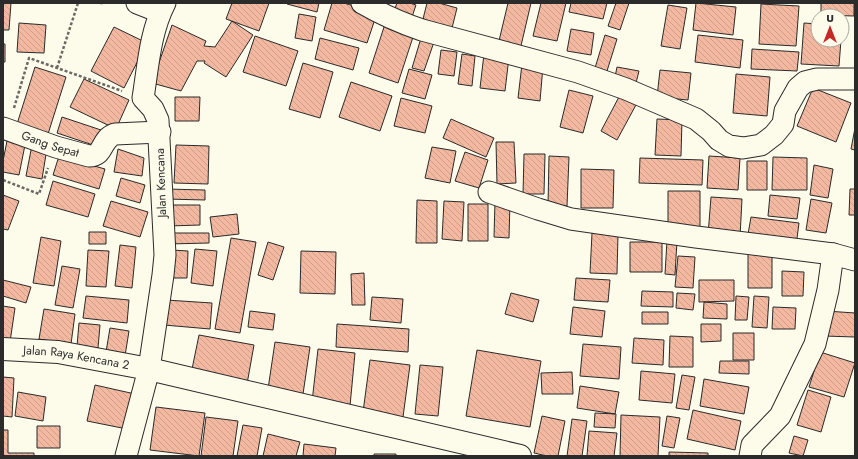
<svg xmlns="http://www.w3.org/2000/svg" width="858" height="459" font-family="Jost,sans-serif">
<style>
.building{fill:url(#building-back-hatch);stroke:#2b2b2b}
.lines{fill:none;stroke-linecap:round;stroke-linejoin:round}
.street-casing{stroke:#2b2b2b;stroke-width:23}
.secondary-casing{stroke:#2b2b2b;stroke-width:24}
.path{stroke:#6a6964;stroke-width:2.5;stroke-dasharray:3 2;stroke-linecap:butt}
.street{stroke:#fdfbea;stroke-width:21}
.secondary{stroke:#fdfbea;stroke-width:22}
.labels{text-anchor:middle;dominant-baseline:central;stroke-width:3;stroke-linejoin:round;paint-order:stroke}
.street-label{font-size:12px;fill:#2b2b2b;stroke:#fdfbea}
</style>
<defs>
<pattern id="building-back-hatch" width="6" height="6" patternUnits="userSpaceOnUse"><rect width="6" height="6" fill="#f2b8a0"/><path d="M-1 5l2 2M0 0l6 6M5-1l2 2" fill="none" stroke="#d09e8a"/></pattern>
</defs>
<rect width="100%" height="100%" fill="#fdfbea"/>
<path class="building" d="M3,3H11L9,30H3Z
M232,3H269L259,31L226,19Z
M287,3H319L317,12L287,4Z
M332,3H344L377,13L367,43L324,30Z
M397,3H410L416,5L412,17L394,11Z
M427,3H439L457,8L452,28L423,19Z
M508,3H531L520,50L498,45Z
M541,3H566L557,41L533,36Z
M571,3H607L603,19L569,12Z
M616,3H629L620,30L608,26Z
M696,3L736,7L733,35L693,30Z
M821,3H854V16L821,15Z
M761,4L799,6L796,46L759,44Z
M668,5L687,8L680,49L661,46Z
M299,14L316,17L312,41L295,38Z
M232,21L253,35L226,77L204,63L205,61H197L181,91L152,83L172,25L206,41L204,46L215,47Z
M19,23L46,25L44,53L17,52Z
M804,23L818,24V40H841L839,66L801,64Z
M385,24L414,34L398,83L369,73Z
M114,27L147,43L124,88L91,71Z
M571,29L594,33L591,55L567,51Z
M605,35L617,39L607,71L595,68Z
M698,35L743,40L740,68L695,62Z
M255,36L298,51L286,86L243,72Z
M320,38L359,48L353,70L315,59Z
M421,38L434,42L424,71L412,68Z
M3,44H5V62H3Z
M752,49L799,52L797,71L751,69Z
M441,50L457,52L454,76L438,74Z
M462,54L475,56L472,86L458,84Z
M484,54L509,57L505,91L480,88Z
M303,63L333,72L320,118L289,109Z
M522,64L543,66L540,101L518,98Z
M35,67L66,77L48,134L17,124Z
M617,67L639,71L635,87L614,82Z
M409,69L432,75L425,99L402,93Z
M660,70L691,73L688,100L657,97Z
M736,74L770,77L767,116L733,113Z
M84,79L129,100L116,129L70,107Z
M351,82L392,96L380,131L339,117Z
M813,88L851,103L836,142L797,126Z
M569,90L593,96L583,133L560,127Z
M620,95L637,103L617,140L601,131Z
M175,97H200L199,121H175Z
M401,98L432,106L425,133L394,126Z
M62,117L104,131L99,147L57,133Z
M451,119L494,138L486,157L443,138Z
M657,119L682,120L681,156L655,155Z
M855,128V150L851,149Z
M8,136L26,140L19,175L3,172V161Z
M496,142H514L516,183L497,184Z
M32,145L47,148L42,179L26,176Z
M176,145L209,146L208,184L174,183Z
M432,147L456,151L450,183L425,178Z
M118,149L144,158L142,176L114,172Z
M465,152L488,160L479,188L455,181Z
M524,154H545L544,194H523Z
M59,156L105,169L99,189L53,175Z
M549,156L569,157L567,206H548Z
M709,156L740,158L738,190L707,188Z
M773,157L807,158V190H772Z
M640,158L703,160L702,185L639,183Z
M747,161H767V190H747Z
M814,165L833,169L828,198L810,195Z
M581,169L614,170L613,208H581Z
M121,178L145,185L140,203L116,196Z
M53,181L95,194L88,217L46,205Z
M166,189L205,190V200L166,199Z
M850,189H855V215H849Z
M668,191H700V228H668Z
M3,195L19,201L8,230L3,229Z
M770,195L800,198L797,219L768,216Z
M711,197L742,199L740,237L708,235Z
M811,199L832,203L826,233L806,230Z
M417,200L437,201V243H416Z
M111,201L148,212L140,237L103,226Z
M444,201L464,202L462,241L442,239Z
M495,201L510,202L509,238L494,237Z
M468,204H488V241H468Z
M169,205H200V225L169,226Z
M237,214L239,234L213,237L210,217Z
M751,217L799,223L796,246L747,240Z
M89,232H106V244H89Z
M167,233H209V243L168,244Z
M592,233L618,234L617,274L590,273Z
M41,237L61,241L54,286L33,283Z
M231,238L256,242L240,333L215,329Z
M667,241H677L675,275L665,274Z
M268,242L284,247L273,280L258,275Z
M630,242H662V272H630Z
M120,245L136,247L132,288L115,286Z
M195,249L217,251L213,286L191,283Z
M88,250L109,251L106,287L86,286Z
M172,250L188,251L187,278H171Z
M748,250H772V288H748Z
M301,251L336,252L335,294L300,293Z
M678,256L695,257L693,288L675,287Z
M62,266L80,269L73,308L55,305Z
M782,271L804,272L803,296H782Z
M364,273L365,305H352L351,274Z
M576,278L610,280L608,302L574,300Z
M3,280L31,287L26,303L3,296Z
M699,280H734V301L699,302Z
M642,291L673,292V307L641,306Z
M511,293L539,300L533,322L505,314Z
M677,293L695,294L693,310L676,308Z
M86,296L129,300L127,323L83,318Z
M736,296L749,297L747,320H735Z
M754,296L769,297L767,328L752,327Z
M372,297L403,299L401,323L370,320Z
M166,300L212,303L210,329L164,325Z
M704,302L727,304V319L703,318Z
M3,306L15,308L10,342L3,341Z
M573,307L605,311L602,337L570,334Z
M773,307L796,308L795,329H772Z
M44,309L75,314L71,344L39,339Z
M250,311L275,314L273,330L248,327Z
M826,311L855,313V337L824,336Z
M642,312H668V324H642Z
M79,323L100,325L98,348L77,346Z
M337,324L409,329L408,352L336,347Z
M701,324H721V341L701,342Z
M110,328L129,331L125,356L106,352Z
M733,333H754V360H733Z
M199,335L254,345L247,384L191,374Z
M670,336L693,337V367H669Z
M634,338L664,340L663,365L632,363Z
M275,342L310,347L303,394L268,389Z
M583,344L621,347L619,379L580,376Z
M318,349L355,353L350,406L312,402Z
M477,350L541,361L530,427L466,416Z
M820,352L855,363L844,397L809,387Z
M370,360L410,365L403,417L363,412Z
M720,361H749V374L719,373Z
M420,365L443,367L438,416L415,414Z
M641,371L675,374L672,403L639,400Z
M572,372L573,394H542L541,373Z
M682,375L695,377L689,410L676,408Z
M3,377L14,378L12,417L3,416Z
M704,379L749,387L744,414L700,406Z
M95,385L135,394L127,429L87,421Z
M580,386L619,392L615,414L577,408Z
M808,390L831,397L821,432L797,425Z
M18,392L46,397L43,421L15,416Z
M156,407L205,413L199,456L150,450Z
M693,410L741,421L735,450L687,439Z
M595,413L616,414L615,428L594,427Z
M621,415L660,417L658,456H620Z
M542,416L565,421L558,456H547L534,453Z
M667,416L680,418L674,448L662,446Z
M206,417L238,421L233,456H201Z
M572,419L587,421L582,456H567Z
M243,425L262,428L257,456H237Z
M37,426H60V448H37Z
M3,430H8V453H34V456H3Z
M589,431L617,433L614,456H587Z
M268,434L300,442L296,456H263Z
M794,436L808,440L803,456L789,453Z
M304,444L336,448L335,456H303Z
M669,452L708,453V456H669Z
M374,454H396V456H374Z"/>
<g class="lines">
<defs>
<g id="street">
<path d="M137,3L160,12"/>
<path d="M362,3C381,14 401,23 422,30L578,72L626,89L696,119L711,131L719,140L729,146L743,148L761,145L774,135L783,124L785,111L798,88L805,82L817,79H855"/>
<path id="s1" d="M3,128L56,147L89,156C105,156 100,139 115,134L160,132"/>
<path d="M489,192L538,209L571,219L696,237L833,254"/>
<path d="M126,456L149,369L163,275L165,255L158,120L153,109L143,98C148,67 150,32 165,3"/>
<path d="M750,456L752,445L780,416L815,344L828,290L833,254L855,260"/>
</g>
<g id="secondary">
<path id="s2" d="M3,349L58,352L149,369L520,456"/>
</g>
</defs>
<use href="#street" class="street-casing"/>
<use href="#secondary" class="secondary-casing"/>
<path class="path" d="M100,3H105
M57,68L78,3
M14,108L29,58L122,91
M3,180L39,194L48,168"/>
<use href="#street" class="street"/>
<use href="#secondary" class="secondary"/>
</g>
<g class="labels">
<g class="street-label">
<text stroke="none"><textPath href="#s1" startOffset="50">Gang Sepat</textPath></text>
<text transform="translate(161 183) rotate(-92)">Jalan Kencana</text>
<text stroke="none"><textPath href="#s2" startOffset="74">Jalan Raya Kencana 2</textPath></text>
</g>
</g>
<rect width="858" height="459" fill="none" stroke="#2b2b2b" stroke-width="8"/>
<g transform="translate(830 28)"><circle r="19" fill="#fdfbea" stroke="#a9a89e"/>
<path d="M0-3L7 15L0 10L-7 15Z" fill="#c62828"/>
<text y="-6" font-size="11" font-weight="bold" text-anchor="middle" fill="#2b2b2b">U</text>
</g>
</svg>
